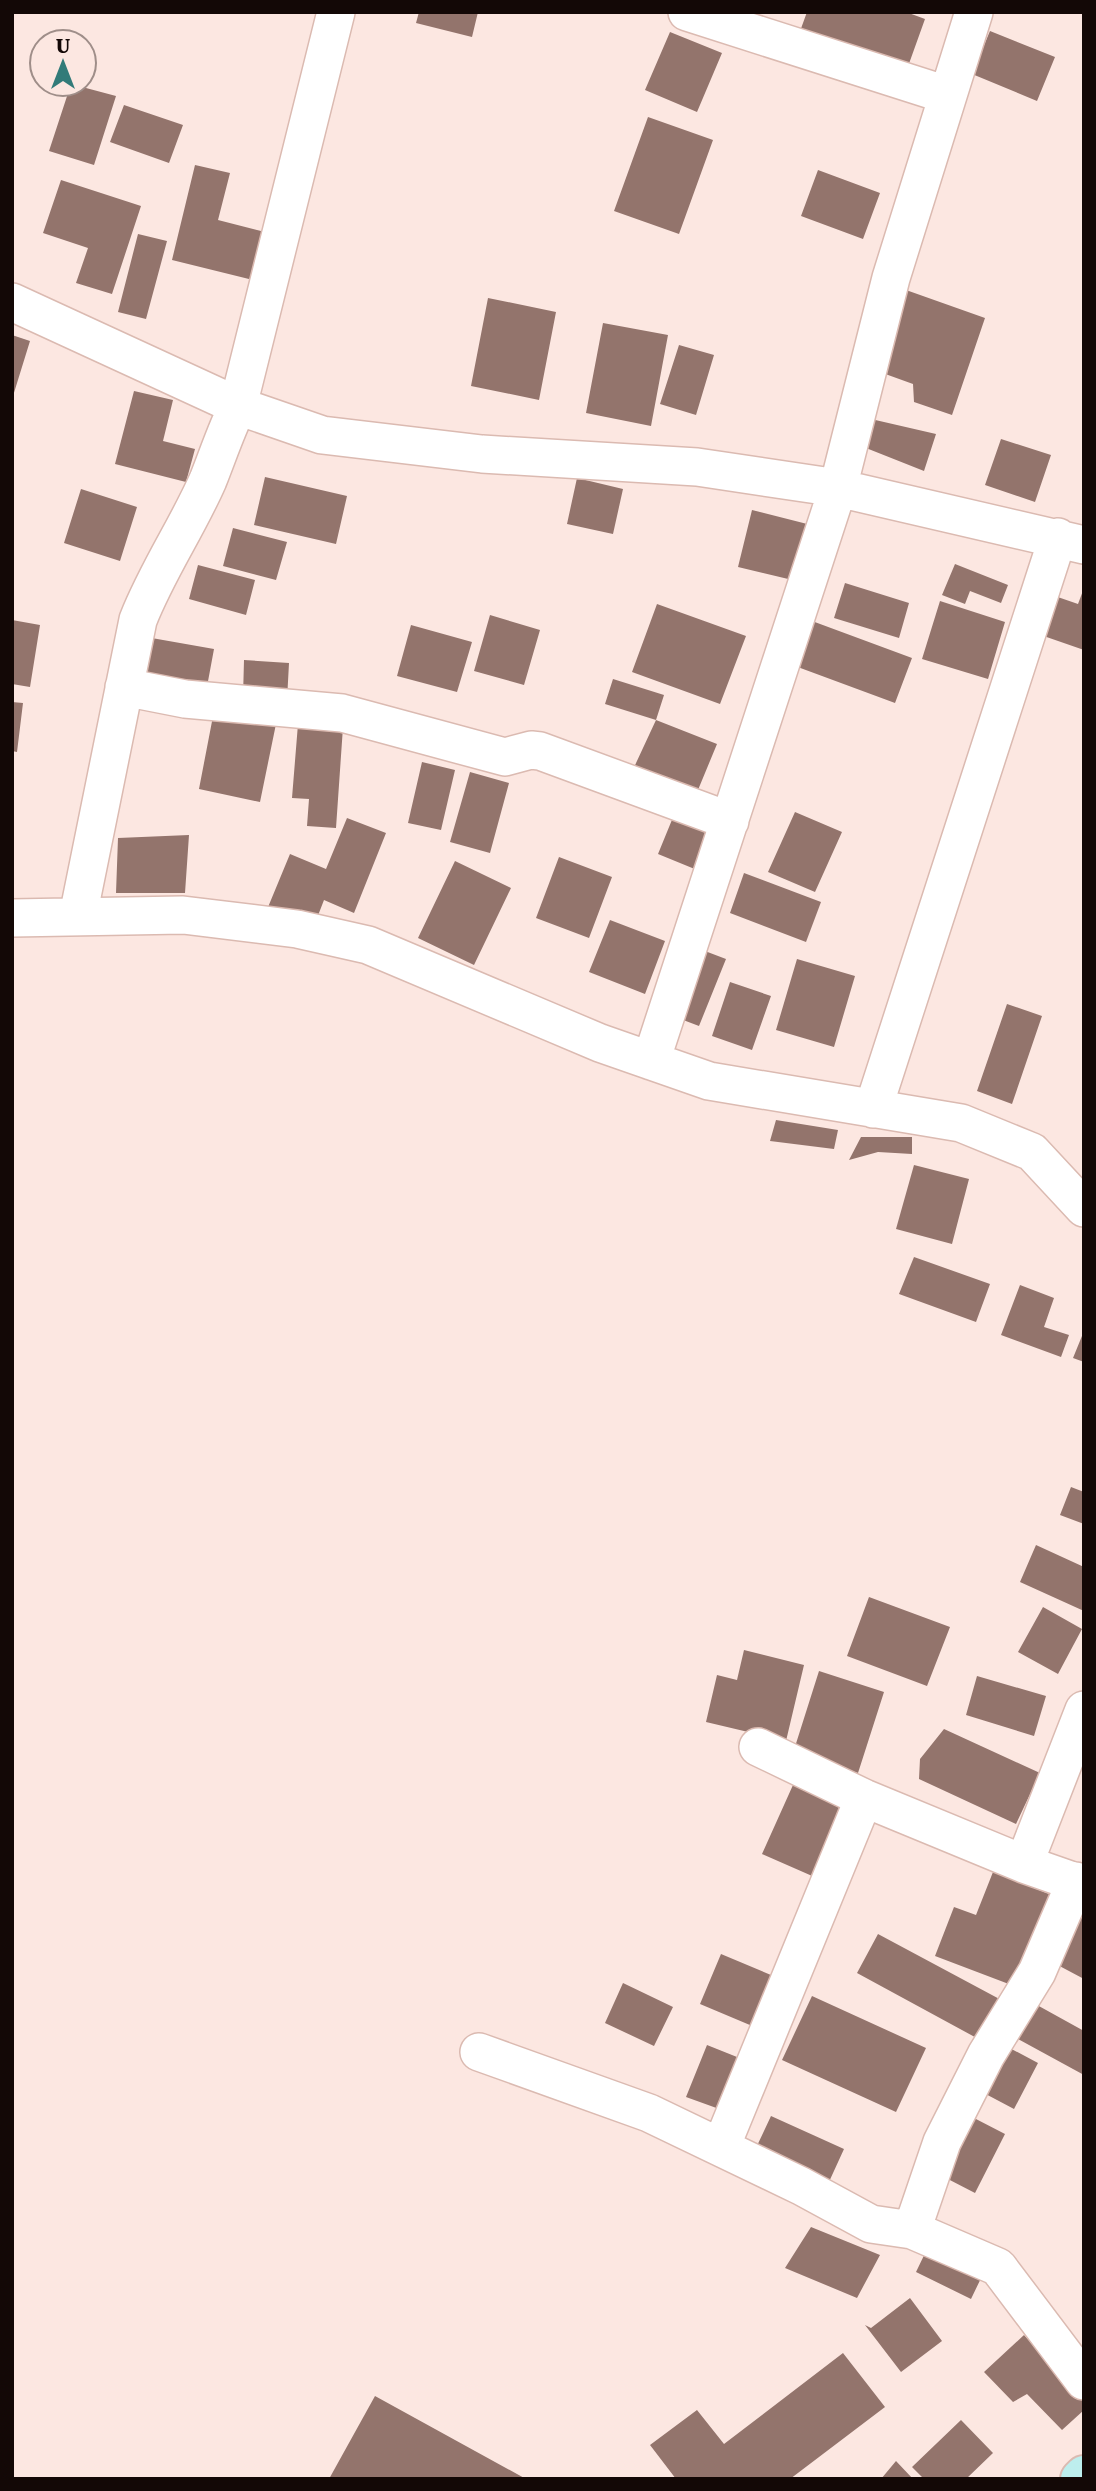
<svg xmlns="http://www.w3.org/2000/svg" width="1096" height="2491" font-family="'Roboto Serif',serif">
<style>
.building{fill:#93746c}
.lines{fill:none;stroke-linecap:round;stroke-linejoin:round}
.street-casing{stroke:#dbbab1;stroke-width:40}
.secondary-casing{stroke:#dbbab1;stroke-width:42}
.street{stroke:#fff;stroke-width:37}
.secondary{stroke:#bdeeed;stroke-width:38}
</style>
<rect width="100%" height="100%" fill="#fce7e1"/>
<path class="building" d="M419,12H478L472,37L416,23Z
M807,12H906L925,19L906,72L799,34Z
M990,31L1055,57L1037,101L972,74Z
M670,32L722,53L697,112L645,90Z
M71,84L116,96L94,165L49,151Z
M124,105L183,125L169,163L110,142Z
M648,117L713,140L679,234L614,211Z
M195,165L230,173L218,220L265,232L253,280L172,260Z
M818,170L880,193L863,239L801,216Z
M61,180L141,206L112,294L76,283L88,248L43,233Z
M138,234L167,241L146,319L118,312Z
M906,290L985,318L952,415L914,402L913,384L877,371Z
M488,298L556,312L539,400L471,386Z
M603,323L668,335L651,426L586,413Z
M12,335L30,341L13,396H12Z
M679,345L714,355L696,415L660,404Z
M134,391L173,400L163,441L195,449L186,482L115,464Z
M871,419L936,434L924,471L866,448Z
M1001,439L1051,455L1035,502L985,485Z
M265,477L347,496L336,544L254,525Z
M577,478L623,489L613,534L567,524Z
M81,489L137,507L120,561L64,543Z
M752,510L819,527L805,583L738,567Z
M233,528L287,542L276,580L223,566Z
M955,564L1008,585L1001,603L970,591L965,604L942,595Z
M198,565L255,580L246,615L189,599Z
M845,583L909,603L899,638L834,618Z
M1084,588V650L1035,633L1049,594L1078,604Z
M940,601L1005,622L988,679L922,659Z
M657,604L746,636L720,704L632,672Z
M490,615L540,630L524,685L474,671Z
M12,620L40,625L30,687L12,684Z
M812,621L912,658L895,703L795,666Z
M411,625L472,642L457,692L397,676Z
M146,637L214,649L206,692L138,680Z
M244,660L289,663L287,700L243,697Z
M613,679L664,695L656,720L605,704Z
M12,702L23,703L17,752L12,751Z
M214,711L276,724L260,802L199,789Z
M656,720L717,744L693,802L630,776Z
M298,724L343,727L336,828L307,826L309,799L292,798Z
M422,762L455,770L441,830L408,823Z
M470,772L509,783L490,853L450,842Z
M676,810L720,827L702,872L658,854Z
M795,812L842,832L815,892L768,872Z
M347,818L386,833L354,913L324,900L312,931L266,912L290,854L326,869Z
M189,835L185,893H116L118,838Z
M559,857L612,877L589,938L536,918Z
M455,861L511,888L474,965L418,938Z
M744,873L821,902L806,942L730,913Z
M610,920L665,941L645,994L589,972Z
M697,948L726,959L699,1026L670,1015Z
M797,959L855,976L834,1047L776,1030Z
M730,982L771,996L752,1050L712,1036Z
M1007,1004L1042,1016L1012,1104L977,1091Z
M776,1120L838,1130L834,1149L770,1141Z
M861,1137H912V1154L878,1152L849,1160Z
M914,1165L969,1179L952,1244L896,1229Z
M914,1257L990,1284L976,1322L899,1294Z
M1020,1285L1054,1298L1044,1327L1069,1335L1061,1357L1001,1335Z
M1084,1331V1362L1073,1358Z
M1071,1487L1084,1492V1524L1060,1515Z
M1036,1545L1084,1567V1611L1020,1582Z
M869,1597L950,1627L927,1686L847,1656Z
M1043,1607L1082,1629L1058,1674L1018,1652Z
M744,1650L804,1665L786,1741L706,1722L717,1675L737,1680Z
M819,1671L884,1692L858,1773L793,1753Z
M977,1676L1046,1696L1034,1736L966,1715Z
M944,1729L1040,1773L1016,1824L919,1779L920,1759Z
M793,1785L850,1810L819,1879L762,1854Z
M993,1872L1054,1896L1019,1988L935,1956L954,1907L976,1915Z
M1084,1904V1979L1052,1962Z
M878,1934L1005,2002L984,2042L857,1973Z
M721,1954L778,1978L757,2028L700,2004Z
M623,1983L673,2007L654,2046L605,2023Z
M812,1996L926,2048L896,2112L782,2060Z
M1037,2005L1084,2031V2075L1018,2039Z
M707,2045L742,2059L722,2110L686,2097Z
M1004,2045L1038,2063L1014,2109L980,2091Z
M771,2116L844,2149L828,2184L755,2150Z
M974,2118L1005,2134L975,2193L944,2177Z
M811,2227L880,2255L857,2298L785,2268Z
M929,2245L984,2272L971,2299L916,2272Z
M910,2298L942,2341L901,2372L865,2325L871,2328Z
M1024,2335L1084,2401V2410L1062,2430L1027,2394L1013,2402L984,2372Z
M843,2353L885,2407L790,2479H676L650,2445L697,2410L724,2444Z
M375,2396L526,2479H329Z
M961,2420L993,2453L966,2479H924L912,2467Z
M896,2461L913,2479H881Z"/>
<g class="lines">
<defs>
<path id="street" d="M687,12L947,95
M12,302L238,406L322,435L482,454L697,467L838,488L1084,545
M124,687L185,699L342,713L505,757L531,750L540,751L730,821
M78,916L138,620C157,571 187,528 208,480C218,455 226,430 238,406L336,12
M12,918L183,915L297,929L368,945L600,1043L709,1081L961,1123L1032,1152L1084,1208
M651,1061L838,488L891,278L974,12
M873,1109L1058,537
M758,1747L864,1798L1024,1864L1084,1885
M1024,1864L1084,1710
M479,2052L649,2113L801,2186L871,2224L912,2230L998,2267L1084,2381
M721,2147L864,1798
M912,2230L942,2142L986,2055L1037,1972L1076,1881"/>
<path id="secondary" d="M1080,2479L1084,2475"/>
</defs>
<use href="#street" class="street-casing"/>
<use href="#secondary" class="secondary-casing"/>
<use href="#street" class="street"/>
<use href="#secondary" class="secondary"/>
</g>
<rect width="1096" height="2491" fill="none" stroke="#130806" stroke-width="28"/>
<g transform="translate(63 63)"><circle r="33" fill="#fce7e1" stroke="#9f8e89" stroke-width="2"/>
<path d="M0-5L12 26L0 18L-12 26Z" fill="#327b79"/>
<text y="-10" font-size="19" font-weight="bold" text-anchor="middle" fill="#130806">U</text>
</g>
</svg>
